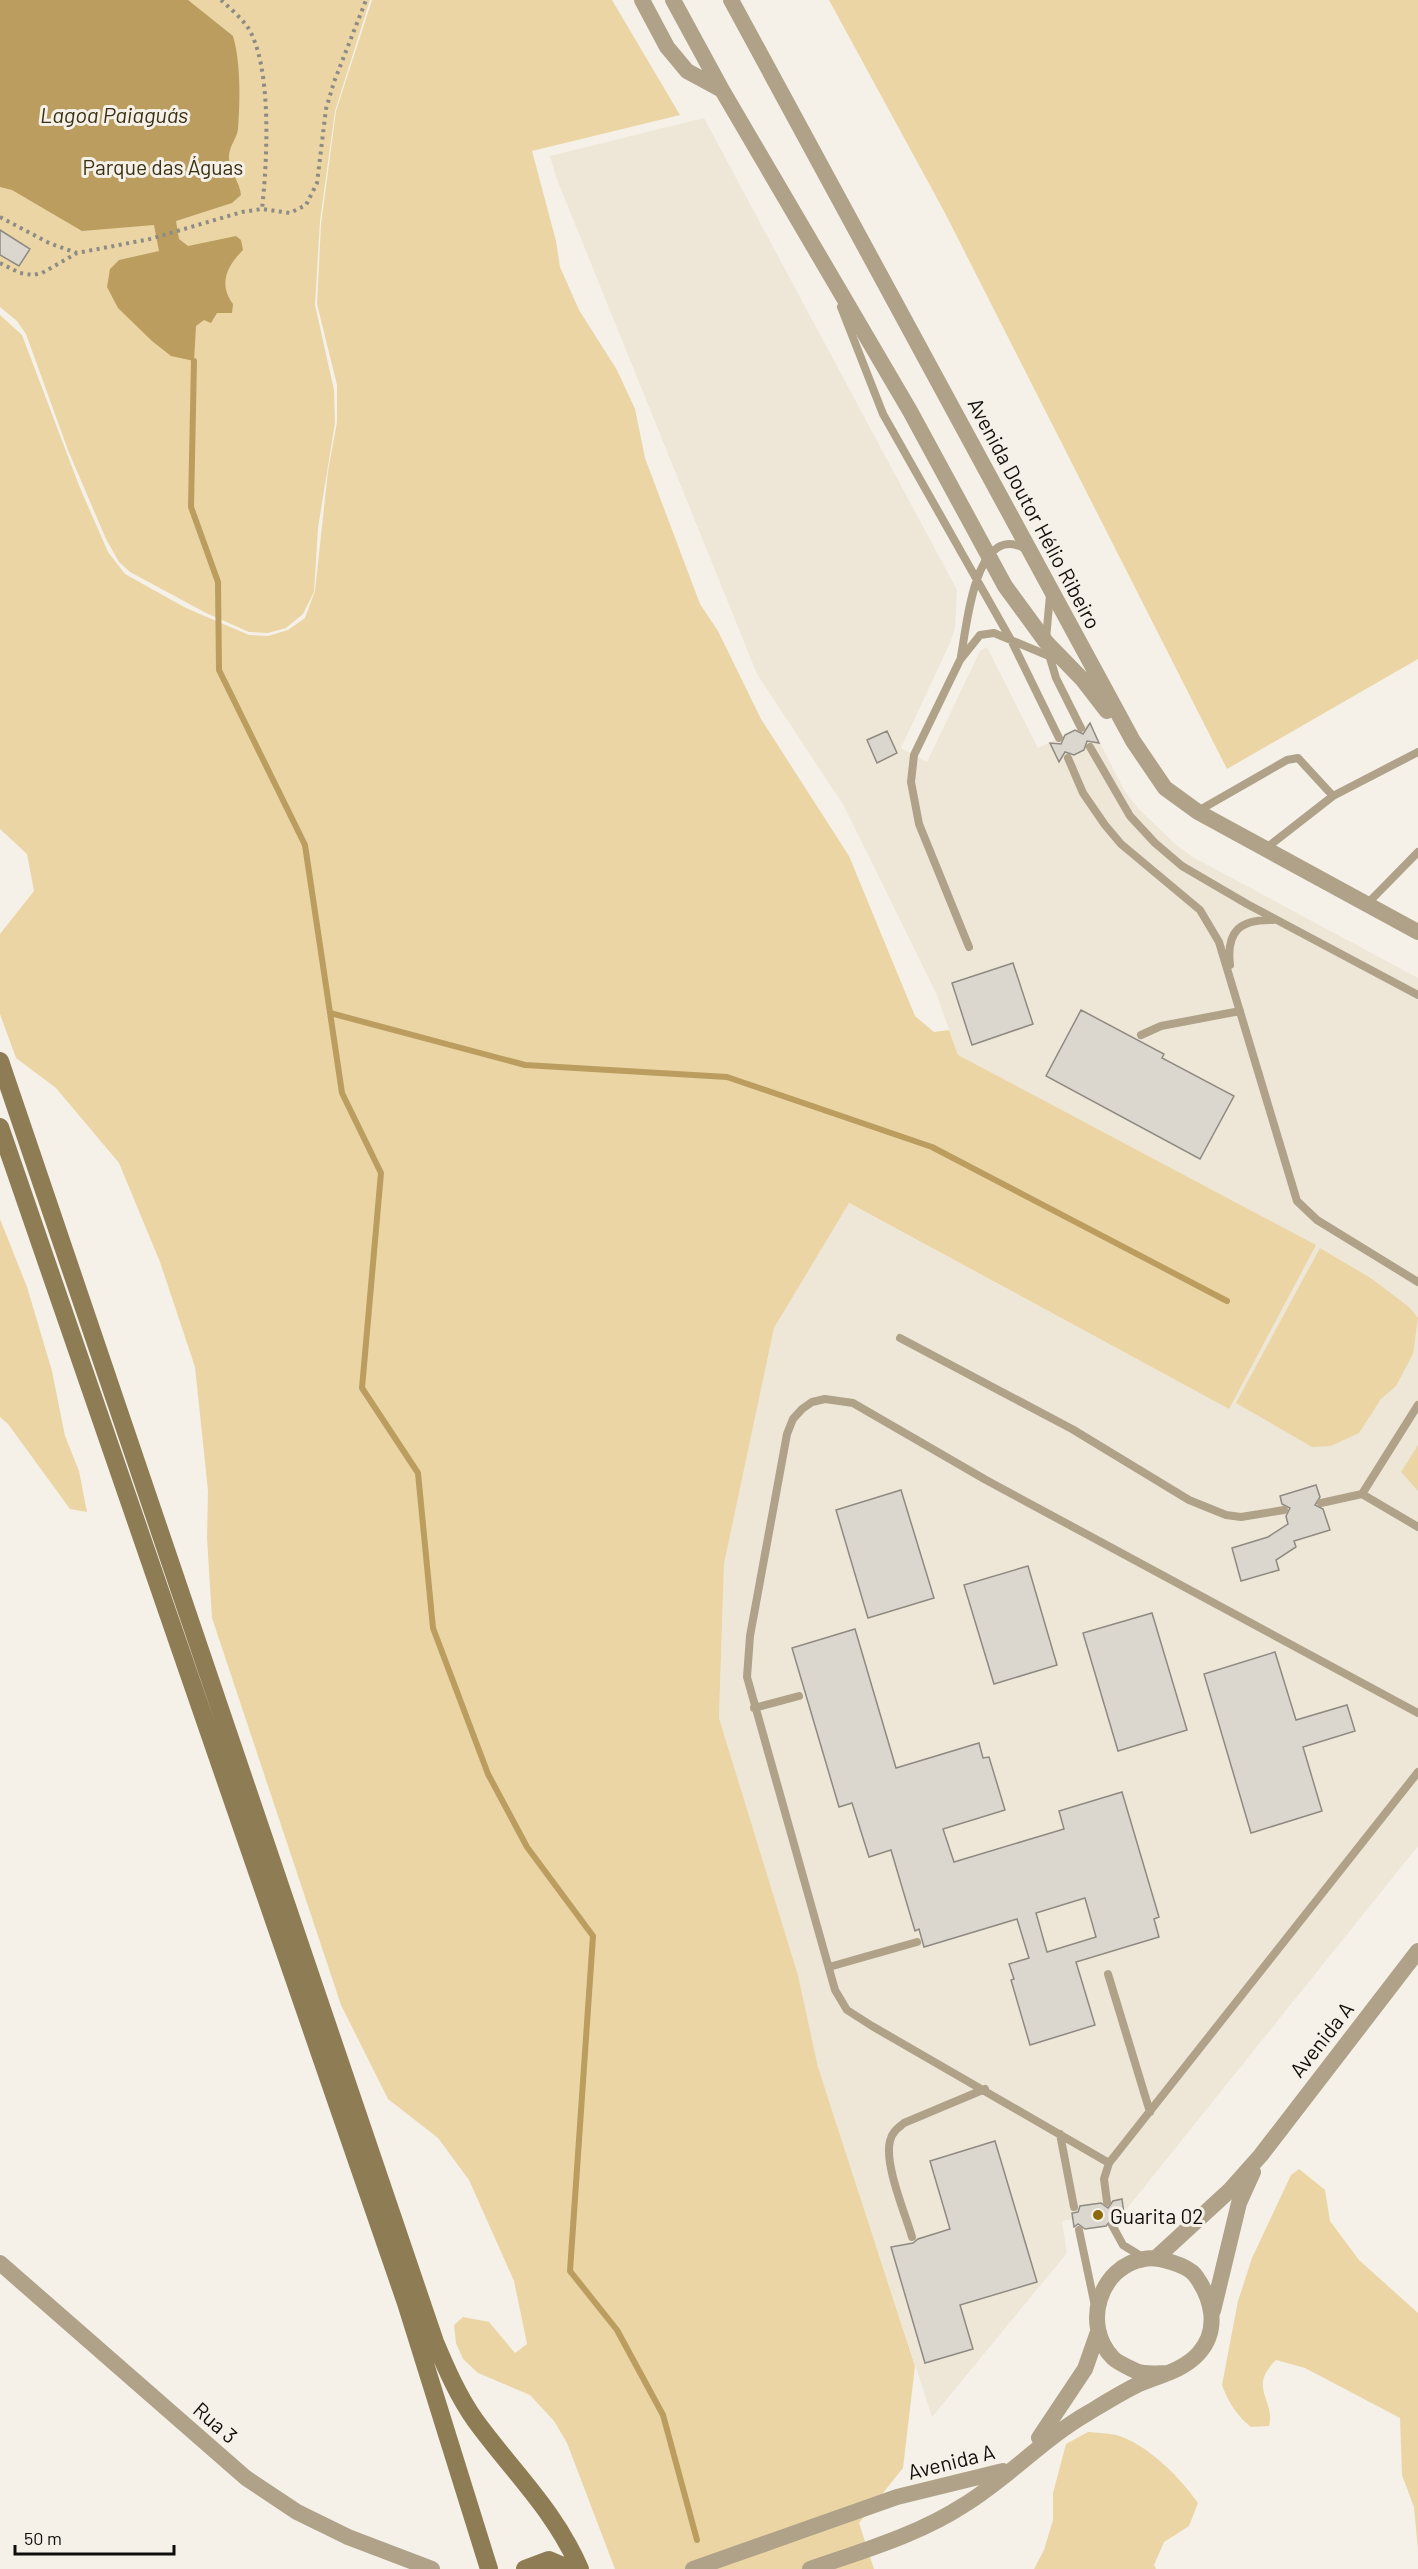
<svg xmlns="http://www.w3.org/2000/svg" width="1418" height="2569" font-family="Barlow,sans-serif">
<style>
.built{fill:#eee7d7}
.green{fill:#ebd5a5}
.water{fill:#ba9d5f}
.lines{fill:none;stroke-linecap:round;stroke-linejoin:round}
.stream{stroke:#ba9d5f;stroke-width:6}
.building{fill:#dbd7cf;stroke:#8e8a82;stroke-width:1.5;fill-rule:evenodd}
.path{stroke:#8e8b85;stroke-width:4;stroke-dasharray:3 4.5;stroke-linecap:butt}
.lane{stroke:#afa288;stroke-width:8}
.street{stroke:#afa288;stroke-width:16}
.secondary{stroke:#8e7c55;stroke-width:18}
.poi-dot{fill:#8c6a0c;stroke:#f5f1e8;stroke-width:2}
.labels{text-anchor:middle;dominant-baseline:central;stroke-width:6;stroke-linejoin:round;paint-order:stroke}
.park-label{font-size:21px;fill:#3c3013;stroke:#f5f1e8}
.street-label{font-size:21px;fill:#0f0e0b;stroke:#f5f1e8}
.poi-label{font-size:21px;fill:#0f0e0b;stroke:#f5f1e8;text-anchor:start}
.water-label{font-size:22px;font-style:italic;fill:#3c3013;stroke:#f5f1e8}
</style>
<rect width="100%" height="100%" fill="#f5f1e8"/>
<path class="built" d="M704,118L957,590L955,628L950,643L901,748L927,762L980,651L987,647L1038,748L1090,723L1124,790L1138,808L1173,842L1191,856L1418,978V1846L1125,2211L1062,2221L1067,2253L932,2417L818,2067L798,1975L719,1718L724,1564L774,1328L848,1203L1229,1409L1057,1109L958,1055L936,993L844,806L757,674L556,177L550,156Z"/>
<path class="green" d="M0,0H370L335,111L320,221L315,305L334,390L335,423L318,528L314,592L303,614L286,628L268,633L249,632L206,613L130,572L119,562L106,539L68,450L26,334L17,321L0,307Z
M372,0H612L680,115L532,151L556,241L560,267L579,310L617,370L635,409L645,458L700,604L718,631L761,719L849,856L915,1016L934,1032L949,1030L958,1055L1316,1245L1229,1409L849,1203L774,1328L724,1564L719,1718L798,1975L818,2067L915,2366L903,2468L859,2523L874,2569H615L567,2443L554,2421L530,2395L478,2373L463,2359L456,2343L454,2325L463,2317L489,2322L515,2353L527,2344L514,2281L469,2180L438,2138L388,2099L341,2005L212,1618L207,1538L208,1491L195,1367L160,1262L119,1163L56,1088L16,1058L0,1014V934L34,891L27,854L0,829V315L22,335L80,488L108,552L125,574L186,608L249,635L268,636L288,630L305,618L315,591L328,471L337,422V385L317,304L321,224L336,111Z
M829,0H1418V659L1227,769L945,213Z
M0,1219L27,1287L52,1371L65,1436L79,1471L87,1512L70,1509L8,1424L0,1417Z
M1320,1248L1372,1279L1409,1307L1418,1318L1413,1354L1396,1386L1381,1399L1359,1433L1331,1446L1312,1447L1236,1403Z
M1418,1445V1491L1401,1472Z
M1299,2169L1325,2190L1330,2221L1359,2260L1418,2313V2550L1414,2507L1402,2475L1400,2418L1305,2368L1276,2360C1247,2388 1276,2400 1269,2426L1251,2427C1237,2416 1228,2402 1222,2385L1238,2301L1252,2258L1291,2175Z
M1088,2432C1097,2433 1107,2433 1116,2435C1146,2443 1181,2478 1198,2503L1189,2526L1164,2542L1154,2565L1156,2569H1034L1044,2550L1053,2520V2493L1066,2444Z"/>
<path class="water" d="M0,0H188L233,36C241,63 240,101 238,129C237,138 230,145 229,155C228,171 240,181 241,195L232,203L176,221L179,239L188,246L236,236L241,240L243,250C227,266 218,284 233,304L232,313H217L211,323L204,320L196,326L194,361L171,356L152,341L118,308L107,287L110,269L119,260L159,251L154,225L82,231L12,190L0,187Z"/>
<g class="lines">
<path class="stream" d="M194,361L191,507L218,582L219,670L305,845L342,1093L381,1173L362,1388L418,1473L433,1628L488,1774L527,1847L593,1936L570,2271L617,2330L663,2415L697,2540
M330,1013L525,1065L727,1077L932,1147L1227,1301"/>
</g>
<path class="building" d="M0,230L30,249L19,266L0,255Z
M1090,723L1099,743L1087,741L1084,750L1074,755L1065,752L1059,762L1050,743L1061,744L1065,735L1075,730L1083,734Z
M887,731L897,753L877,763L867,740Z
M1013,963L1033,1024L972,1045L952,983Z
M1081,1010L1164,1054L1162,1058L1234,1096L1200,1159L1046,1076Z
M1316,1485L1320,1497L1315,1505L1323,1509L1330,1530L1294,1541L1296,1547L1276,1560L1279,1570L1241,1581L1232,1548L1268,1537L1288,1524L1286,1516L1290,1508L1282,1504L1280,1496Z
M901,1490L934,1598L868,1618L836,1510Z
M1028,1566L1057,1665L994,1684L964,1585Z
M1152,1613L1187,1730L1118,1751L1083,1633Z
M855,1629L896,1768L979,1743L983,1758L989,1757L1005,1810L943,1829L954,1862L1064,1829L1059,1811L1122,1792L1159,1917L1154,1919L1159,1937L1076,1962L1095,2025L1030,2045L1011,1980L1014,1979L1009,1964L1029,1958L1017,1919L924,1947L919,1929L915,1931L891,1850L869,1857L852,1803L839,1807L792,1648ZM1085,1898L1096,1937L1047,1952L1036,1913Z
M1275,1652L1296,1720L1347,1705L1355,1731L1303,1747L1322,1811L1251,1833L1204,1674Z
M995,2141L1037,2282L960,2305L973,2349L925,2363L891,2247L913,2243L918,2239L950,2229L930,2161Z
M1122,2199L1125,2222L1118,2224L1112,2219L1106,2226L1085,2229L1078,2224L1074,2227L1072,2213L1078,2212L1080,2206L1101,2203L1108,2208L1113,2201Z"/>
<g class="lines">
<path class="path" d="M221,0C230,8 240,17 247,26C273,65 267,164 262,209
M0,217L49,243L77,253
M0,263L20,273L33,275L42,273L77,253L150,239L242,212L262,209L290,213L306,205L317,183L326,109L334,82L366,0"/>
<path class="lane" d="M841,307L883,414L1011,640L1059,738
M1046,639L1050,595
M1048,651L1056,678L1081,728
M961,656C967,626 975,520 1026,549
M1090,747L1130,816L1155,843L1182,866L1247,904L1418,995
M1068,758L1083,793L1105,825L1121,844L1200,910L1219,942L1297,1201L1317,1220L1418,1282
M1198,811L1287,760L1298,758L1333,796
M1265,849L1333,796L1418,752
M1367,904L1418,852
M969,947L919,824L911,782L914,755L960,660L980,635L994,633L1049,656
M1230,965C1226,931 1240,919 1273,920
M1141,1035L1161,1026L1240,1011
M900,1338L1072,1429L1189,1500L1226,1515L1241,1517L1284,1510
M1418,1405L1362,1494L1418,1527
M1321,1503L1362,1494
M754,1708L799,1696
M829,1967L917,1942
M1108,1974L1150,2112
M1060,2134L1074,2207
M1109,2163L872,2026L847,2010L835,1990L747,1677L750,1636L787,1434L793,1419L802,1409L812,1402L825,1399L853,1403L986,1480L1418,1713
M1107,2202L1104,2179L1109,2163L1418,1772
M1112,2225L1123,2245L1144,2258
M1079,2230L1095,2306
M912,2237C905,2213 884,2164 890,2141C892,2132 898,2128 904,2123L985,2089"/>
<path class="street" d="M642,0L667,47L687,71L722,90
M673,0L722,90L910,411L1005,586L1046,642L1083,680L1107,711
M731,0L1133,741L1165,788L1198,812L1418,932
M1156,2258L1229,2191L1261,2155L1418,1951
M0,2263L246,2478L297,2512L348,2537L432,2569
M1213,2311L1239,2203L1253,2172
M1039,2438L1085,2369L1098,2332
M693,2569L897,2497L1003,2471
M810,2569C862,2551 918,2535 964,2505C1008,2478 1043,2439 1088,2413C1103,2404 1119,2394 1135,2386C1156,2376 1182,2372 1199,2353C1220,2329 1212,2298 1195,2275C1187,2265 1157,2256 1144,2259C1100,2266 1081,2325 1113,2358C1118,2363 1130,2368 1136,2371C1145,2375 1158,2373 1168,2373"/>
<path class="secondary" d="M0,1061L435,2342C446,2368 458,2396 475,2420C512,2471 554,2509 580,2569
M0,1127L406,2303L489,2569
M525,2569L549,2560L570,2569"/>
</g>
<circle class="poi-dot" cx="1098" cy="2215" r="6"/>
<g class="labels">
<g class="park-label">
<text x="163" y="166">Parque das Águas</text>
</g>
<g class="street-label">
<text transform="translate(1035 513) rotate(62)">Avenida Doutor Hélio Ribeiro</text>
<text transform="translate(1321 2039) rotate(-52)">Avenida A</text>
<text transform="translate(216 2422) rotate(41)">Rua 3</text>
<text transform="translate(951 2461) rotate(-14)">Avenida A</text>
</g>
<g class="poi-label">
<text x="1110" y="2215">Guarita 02</text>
</g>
<g class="water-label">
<text x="114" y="114">Lagoa Paiaguás</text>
</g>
</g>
<path d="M15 2545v9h159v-9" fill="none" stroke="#0f0e0b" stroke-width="3"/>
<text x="24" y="2545" font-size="18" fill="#0f0e0b" stroke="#f5f1e8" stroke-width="4.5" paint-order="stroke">50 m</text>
</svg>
